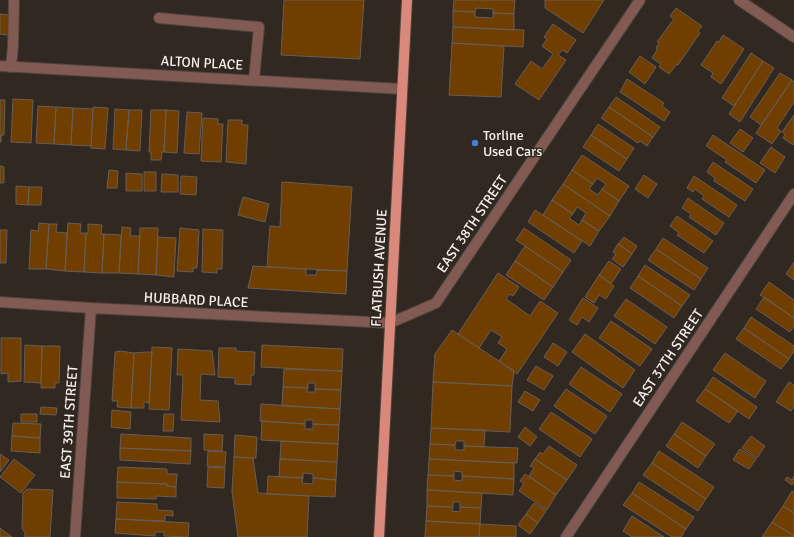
<svg xmlns="http://www.w3.org/2000/svg" width="794" height="537" font-family="Signika,sans-serif">
<style>
.building{fill:#703e00;stroke:#675e56}
.lines{fill:none;stroke-linecap:round;stroke-linejoin:round}
.lane-casing{stroke:#4c443d;stroke-width:12}
.street-casing{stroke:#4c443d;stroke-width:12}
.primary-casing{stroke:#4c443d;stroke-width:12}
.lane{stroke:#815a53;stroke-width:10}
.street{stroke:#815a53;stroke-width:10}
.primary{stroke:#d9887b;stroke-width:10}
.shop-dot{fill:#3f7fe0;stroke:#302821;stroke-width:1.5}
.labels{text-anchor:middle;dominant-baseline:central;stroke-width:3;stroke-linejoin:round;paint-order:stroke}
.street-label{font-size:14px;fill:#f6f0ec;stroke:#302821}
.poi-label{font-size:14px;fill:#f6f0ec;stroke:#302821;text-anchor:start}
</style>
<rect width="100%" height="100%" fill="#302821"/>
<path class="building" d="M284,0H364L360,59L281,55Z
M454,0H515L514,14L493,13V9L476,8L475,12L453,11Z
M545,0H604L583,33L545,8Z
M676,8L702,26L698,31L700,33L678,65L677,64L669,74L659,67L661,64L652,58L657,50L656,48L659,43L657,42L674,19L670,16Z
M453,11L475,12V17L493,18V13L514,14V30L453,27Z
M0,14L9,15L8,35L0,34Z
M553,24L576,40L567,53L562,50L558,55L566,60L539,100L515,84L531,61L542,69L553,54L542,46L547,39L544,37Z
M453,27L524,30L523,47L452,43Z
M723,35L744,49L721,84L711,77L713,73L701,65L717,41L719,42Z
M452,43L504,46L501,97L449,95Z
M751,53L763,61L734,106L722,98Z
M640,56L656,67L645,84L629,72Z
M763,61L774,68L740,122L729,114Z
M780,73L792,80L761,125L750,117Z
M627,79L664,103L662,106L670,112L664,121L620,92Z
M792,80L794,82V102L777,128L781,131L772,144L756,133Z
M616,97L660,127L653,137L609,107Z
M13,99L33,100L31,143L11,142Z
M0,100H5L4,135H1V142H0Z
M38,106L56,107L54,144L36,143Z
M56,107L73,108L71,145L54,144Z
M93,107L108,108L105,149L91,148Z
M609,107L653,137L647,146L640,141L638,143L601,118Z
M73,108L93,109L91,146L71,145Z
M115,109L129,110L126,150L113,149Z
M129,110H142L140,151L126,150Z
M151,110H166L164,152H162L161,160H151V152H149Z
M166,110L179,111L177,153L164,152Z
M187,112L202,113L199,154L184,153Z
M794,115V143L793,145L783,138L785,134L782,132Z
M203,118L218,119V124H223L221,162L201,161Z
M228,120H242V125H248L246,164L226,162Z
M598,124L634,148L627,159L591,135Z
M740,129L753,138L743,152L730,143Z
M591,135L627,159L619,171L583,147Z
M713,135L765,170L756,183L725,162L727,160L706,146Z
M771,147L785,157L775,173L760,163Z
M582,155L629,186L619,201L602,189L606,184L597,178L593,184L572,170Z
M713,162L753,189L745,201L714,181L715,178L707,172Z
M0,166L4,167V183H0Z
M109,170L118,171L117,188H107Z
M572,170L593,184L589,189L598,195L602,189L619,201L610,216L563,184Z
M144,172H156V191H144Z
M126,173L142,174V191H126Z
M162,174L178,175V192H161Z
M644,175L657,184L648,198L635,189Z
M181,176L197,177L196,195L180,194Z
M694,176L737,205L729,217L702,199L704,196L695,189L693,192L687,188Z
M282,182L352,187L347,271L267,267L270,226L280,227Z
M563,184L610,216L599,231L582,220L586,213L577,207L573,214L552,200Z
M16,186L29,187L28,205L16,204Z
M29,187H42L41,205H28Z
M243,197L269,204L265,222L238,215Z
M688,198L724,223L716,235L689,217L691,214L682,208Z
M552,200L573,214L569,218L579,225L582,220L599,231L590,246L543,215Z
M535,210L582,241L574,253L528,222Z
M677,216L713,241L704,253L677,235L679,233L670,226Z
M39,223L49,224L46,269H29L31,230L38,231Z
M68,223L81,224L80,233H86L84,272L65,271Z
M49,224H57L56,232L67,233L65,271L46,269Z
M88,224L102,225L101,234H104L102,273L84,272L86,233H88Z
M122,227L131,228L130,236H140L138,274L119,273Z
M140,228H158L156,275L138,274Z
M180,228L199,230L197,268H193V272L177,271Z
M524,228L571,260L563,272L516,240Z
M203,229L223,230L222,269H217V273L202,272Z
M0,230H7L6,263H0Z
M104,234L121,235L119,273H102Z
M158,237L176,238L174,277L156,275Z
M624,237L637,246L632,254L618,244Z
M663,238L708,268L701,279L656,249Z
M618,244L632,254L623,267L612,259L616,254L613,252Z
M525,246L563,272L553,287L515,261Z
M656,249L701,279L694,290L648,260Z
M515,261L553,287L544,300L506,275Z
M609,261L621,269L611,284L599,275Z
M794,262V280L786,274Z
M645,265L690,295L682,306L638,276Z
M253,266L306,269V275H316L317,270L347,271L346,294L248,288Z
M498,273L519,287L513,296L509,294L506,299L530,316L540,301L558,313L517,374L499,361L507,349L498,343L502,337L491,330L479,348L458,334Z
M599,275L614,286L606,299L599,295L594,303L585,297Z
M638,276L682,306L674,318L630,288Z
M769,282L794,300V318L760,295Z
M764,297L794,318V326L790,332L756,309Z
M583,298L598,308L589,322L582,317L577,325L569,320Z
M626,299L667,327L655,344L614,316Z
M751,317L794,346V351L789,359L744,328Z
M611,321L652,349L640,366L599,338Z
M744,328L789,359L781,369L736,339Z
M452,330L514,371L512,386L433,382L435,354Z
M585,334L635,370L623,388L572,352Z
M1,338H21V381L8,382V373L1,374Z
M553,343L567,352L558,366L544,357Z
M25,345L42,346L41,383L24,382Z
M262,345L343,349L342,371L261,367Z
M42,346H60L59,383H55V388H41Z
M152,347L172,348L169,410L149,409Z
M219,348H236V351L255,352L254,375H251V385L235,384V378L218,377Z
M178,349L212,351L215,375L201,374L200,400L218,401L220,422L181,420L183,375H177Z
M120,351L134,353L131,408L117,407L118,401H112L115,352Z
M146,352H152L149,403L144,402V408H131L134,353Z
M725,353L766,381L755,398L713,370Z
M536,366L553,376L544,390L527,380Z
M581,367L622,394L610,412L569,384Z
M284,369L342,371L341,390L315,389V383H308V388L283,387Z
M713,377L757,407L749,419L705,389Z
M433,382L512,386L510,432L431,428Z
M789,382L794,385V406L791,411L776,402Z
M283,387L308,388L307,392H315V389L341,390L340,409L282,406Z
M566,389L607,416L595,434L554,406Z
M705,389L738,411L729,423L696,401Z
M525,391L540,400L533,411L518,402Z
M261,404L340,409L339,425L313,424V420H305V424L260,421Z
M41,407L57,408L56,415L40,414Z
M112,410L131,412L130,429L111,427Z
M551,412L592,439L580,457L539,429Z
M21,414H37V422H21Z
M164,414H174L173,431H163Z
M262,421L305,424V429H313V424L339,425L338,444L261,440Z
M682,422L715,444L706,456L674,434Z
M13,423L41,424L40,438L12,436Z
M525,427L537,437L530,446L518,437Z
M431,428L485,430L484,447L464,446V441H456L455,445L430,444Z
M121,434L191,438V451L120,448Z
M204,434L223,435L222,451L204,450Z
M674,434L706,456L698,468L666,446Z
M235,435L257,437L256,458L234,457Z
M12,436L40,438V453L11,451Z
M751,436L765,446L757,458L742,448Z
M281,441L338,444L337,462L280,459Z
M430,444L455,445V450H464V446L518,448L517,463L429,459Z
M549,446L577,465L567,480L535,459L540,452L543,454Z
M120,448L191,451L190,464L120,460Z
M740,449L756,459L749,469L733,460Z
M208,451L226,452L225,467L207,466Z
M659,451L714,487L706,499L652,463Z
M0,454L9,460L0,472Z
M234,457L253,458L258,493L309,496L307,537H238L232,492Z
M14,459L35,475L21,493L0,477Z
M280,459L337,462L336,480L313,478V474L303,473V478L279,477Z
M429,459L514,463V479L462,476V472L454,471V476L428,475Z
M535,459L567,480L556,495L529,476L534,468L530,466Z
M652,463L706,499L698,511L643,475Z
M118,467L167,469V474H177L176,487L167,486V484L117,482Z
M208,467L225,468L224,488L207,487Z
M525,474L556,495L547,510L519,491L524,483L520,481Z
M428,475L454,476V480L462,481V476L514,479L513,495L427,490Z
M268,476L303,478L302,483L313,484V478L336,480L335,497L267,494Z
M794,476V482L792,485L785,480L787,477L792,480Z
M117,482L167,484V486L176,487V497L156,496V499L117,498Z
M639,482L694,517L686,529L632,493Z
M27,489L53,490L50,537H25V533L22,528L23,493Z
M427,490L482,493L481,508L460,507V502H453V507L427,506Z
M792,491L794,492V513L783,506Z
M632,493L686,529L681,537H672L623,505Z
M117,502L157,504V510L173,511V516L165,515V521L116,519Z
M534,503L546,511L538,523L526,514Z
M427,506L453,507L452,511L460,512V507L481,508L480,524L426,521Z
M783,506L794,513V536L772,522Z
M526,514L538,523L530,534L518,525Z
M632,516L664,537H632L623,531Z
M116,519L189,523L188,537L164,536V532H155V536L115,533Z
M426,521L480,524L479,537H425Z
M772,522L794,536V537H762Z
M480,524L516,526V537H479Z
M0,528L12,537H0Z"/>
<g class="lines">
<defs>
<path id="lane" d="M159,18L259,27L254,80
M11,67L13,46L14,0"/>
<path id="street" d="M739,0L794,37
M0,66L402,89
M0,302L91,308L390,323L436,303L640,0
M75,537L91,308
M566,537L794,194"/>
<path id="primary" d="M379,537L407,0"/>
</defs>
<use href="#lane" class="lane-casing"/>
<use href="#street" class="street-casing"/>
<use href="#primary" class="primary-casing"/>
<use href="#lane" class="lane"/>
<use href="#street" class="street"/>
<use href="#primary" class="primary"/>
</g>
<circle class="shop-dot" cx="475" cy="143" r="4"/>
<g class="labels">
<g class="street-label">
<text transform="translate(202 63) rotate(3)">ALTON PLACE</text>
<text transform="translate(472 224) rotate(-56)">EAST 38TH STREET</text>
<text transform="translate(379 268) rotate(-87)">FLATBUSH AVENUE</text>
<text transform="translate(196 300) rotate(3)">HUBBARD PLACE</text>
<text transform="translate(668 358) rotate(-56)">EAST 37TH STREET</text>
<text transform="translate(69 422) rotate(-86)">EAST 39TH STREET</text>
</g>
<g class="poi-label">
<text x="483" y="135">Torline<tspan x="483" dy="16">Used Cars</tspan></text>
</g>
</g>
</svg>
